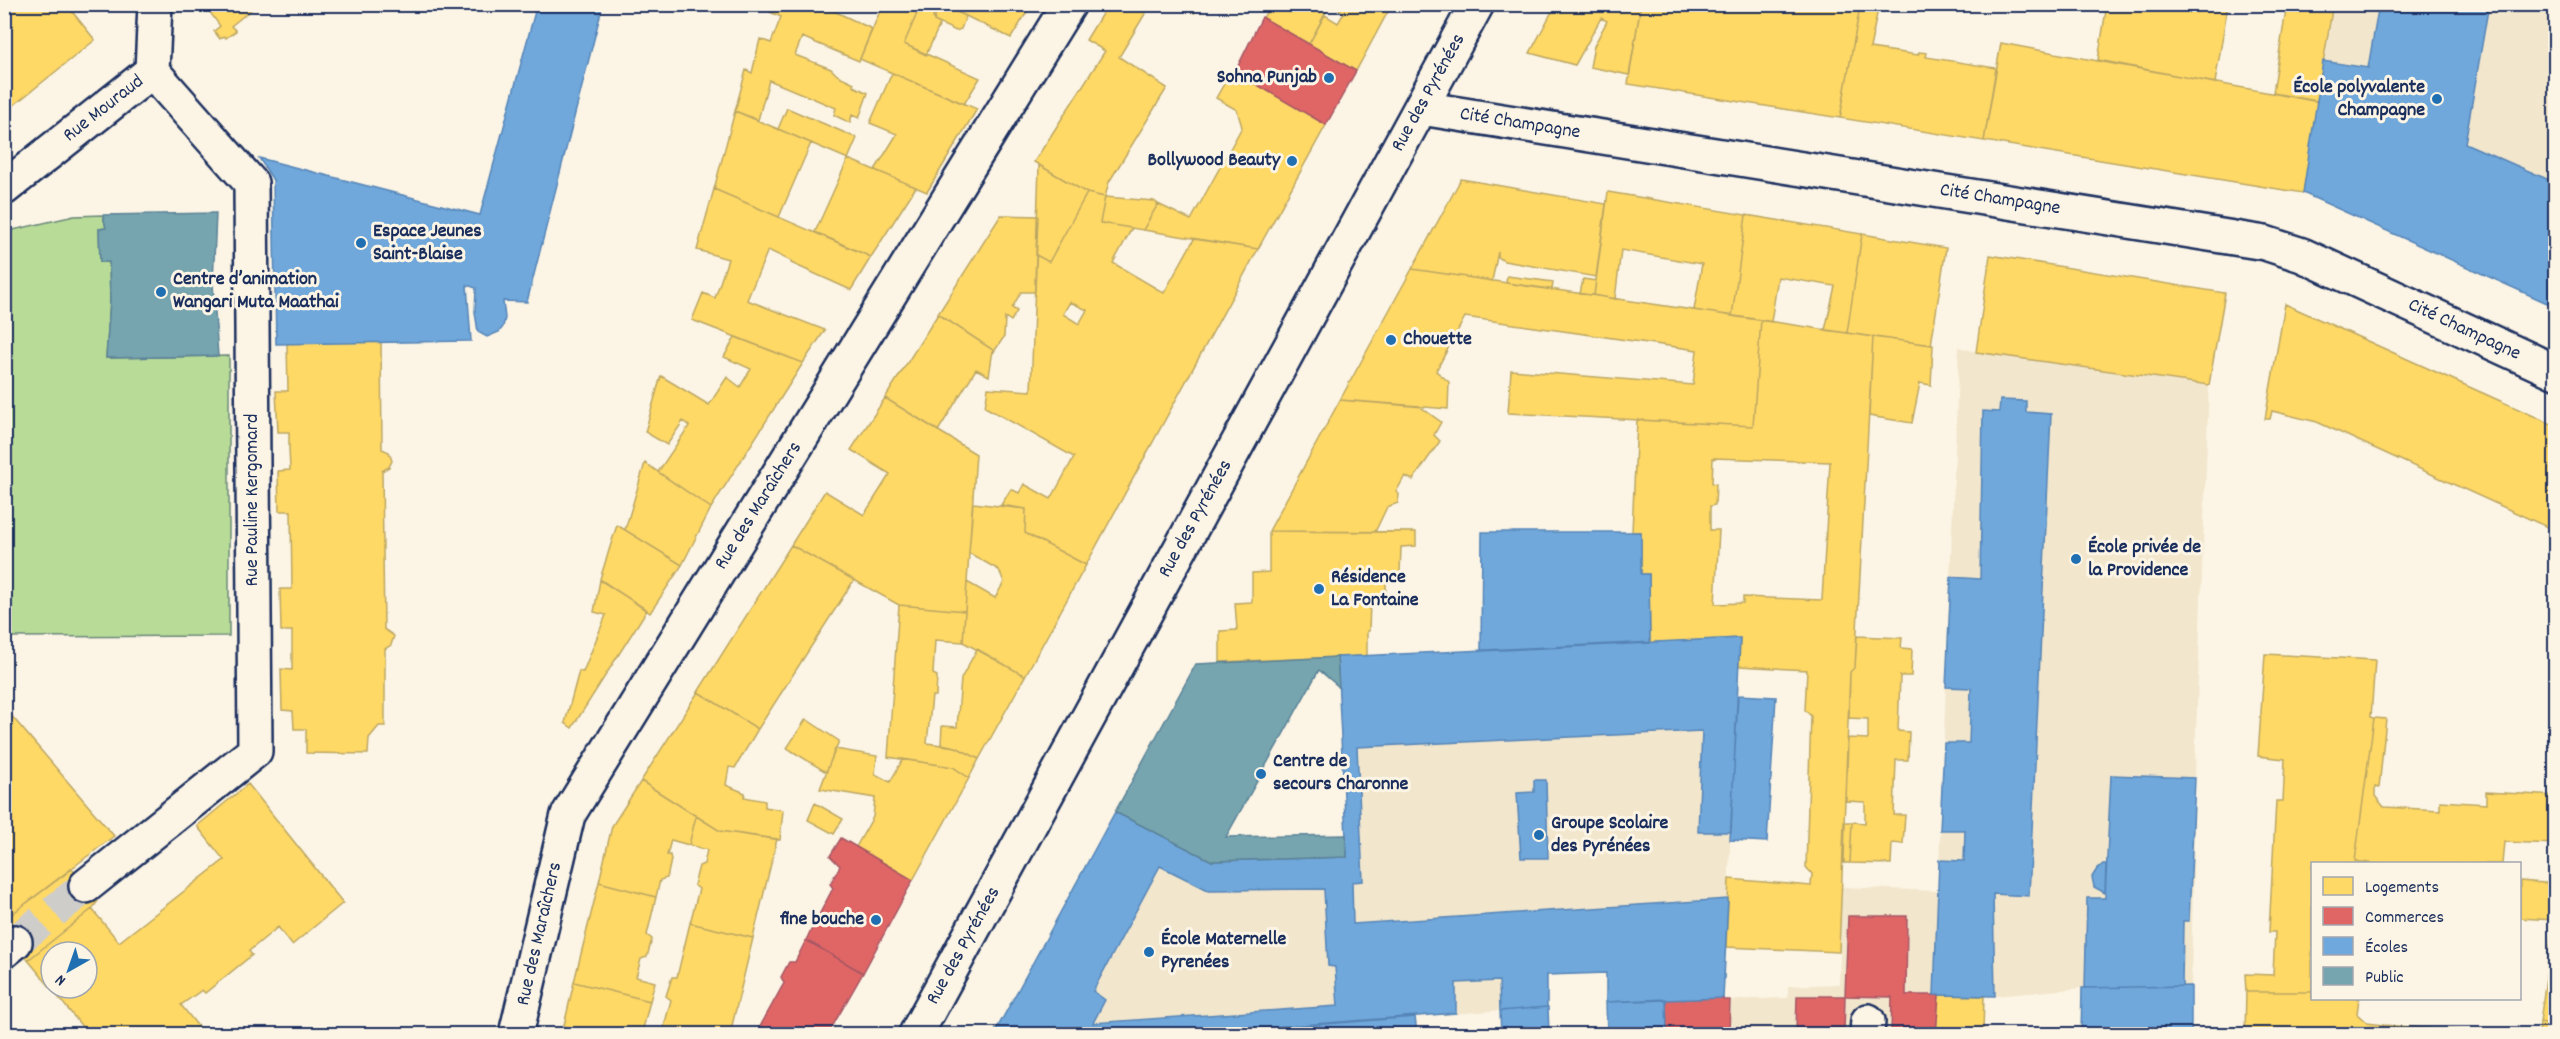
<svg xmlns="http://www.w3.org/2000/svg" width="2560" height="1039" font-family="Dekko,sans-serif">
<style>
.built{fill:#f2e6cc}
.green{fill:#b8dc97;stroke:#6a867a;stroke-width:1.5}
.homes{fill:#ffd966;stroke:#bba664;stroke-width:1.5;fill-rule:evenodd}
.shops{fill:#e06666;stroke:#a55664;stroke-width:1.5}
.schools{fill:#6fa8dc;stroke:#5684b6;stroke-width:1.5;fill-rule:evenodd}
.public{fill:#76a5af;stroke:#5b8297;stroke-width:1.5}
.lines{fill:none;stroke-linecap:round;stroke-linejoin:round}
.minor-tunnel{stroke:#cfcdca;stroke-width:33;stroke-dasharray:33 16;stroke-linecap:butt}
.minor-casing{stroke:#1b2f5e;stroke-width:38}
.major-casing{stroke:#1b2f5e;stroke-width:38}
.minor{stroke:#fcf5e5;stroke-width:33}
.major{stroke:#fcf5e5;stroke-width:33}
.poi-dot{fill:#1f6fb2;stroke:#fcf5e5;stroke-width:2}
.labels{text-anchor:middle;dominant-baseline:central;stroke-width:6;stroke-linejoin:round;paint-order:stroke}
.poi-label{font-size:20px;font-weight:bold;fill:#1b2f5e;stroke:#fcf5e5;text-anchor:start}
.street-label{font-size:20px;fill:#1b2f5e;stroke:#fcf5e5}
</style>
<rect width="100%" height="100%" fill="#fcf5e5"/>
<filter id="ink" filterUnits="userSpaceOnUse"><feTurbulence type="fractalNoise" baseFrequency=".0167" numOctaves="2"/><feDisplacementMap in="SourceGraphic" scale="12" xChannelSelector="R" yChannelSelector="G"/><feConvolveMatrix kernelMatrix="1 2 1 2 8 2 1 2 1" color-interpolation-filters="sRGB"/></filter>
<g filter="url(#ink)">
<path class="built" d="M2334,5H2555V307L2303,193Z
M1959,347L1976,352L2209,385L2196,733L2191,986L2082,988L1995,996L1939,995L1936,1034H1729L1730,1000L1788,998V986L1839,984L1842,887L1938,891Z
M1740,638L1723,998L1606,1002L1605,973L1548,975V1007L1180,1034H994L1115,812L1212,861L1347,857L1337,657Z"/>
<path class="green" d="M103,215L106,228L99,229L100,262H109L110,300L106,358L229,356V636L5,637L4,232L74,216Z"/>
<path class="homes" d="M4,4H66L95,40L4,113Z
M204,4H258L231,26L236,31L226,38L224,36L220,39L214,31L220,26Z
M772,4H819L872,29L859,61L802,37L795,55L831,69L837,75L854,83L853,86L868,93L859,118L852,115L850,123L834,115L836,108L769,80L758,120L735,111L746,70L752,73L760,39L771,43L781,17L770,12Z
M883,4H921L904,44L980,78L964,104L860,59Z
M921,4H938L933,17L934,21L940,24L926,55L904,44Z
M938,4L966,16L961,29L956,31L934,21Z
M941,4H1032L1011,38Z
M1108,4H1151L1119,57L1167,88L1109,182L1105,197L1087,193L1034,162L1105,51L1086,40Z
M1180,4H1199L1194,13Z
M1271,4H1282L1289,8L1291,4H1330L1309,44L1263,18Z
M1331,4H1392L1356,71L1309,44L1325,15L1338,23L1344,13Z
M1556,4H1641L1629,75L1590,67L1594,46L1607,21L1601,18L1575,65L1530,53Z
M1641,4H1819L1859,12L1840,118L1628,84Z
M1827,4H1879L1870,48L1918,55L1919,52L1927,53L1926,57L1996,68L1984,141L1840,118L1859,12Z
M2107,4H2228L2215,83L2098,60Z
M2287,4H2333L2317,101L2273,93Z
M2001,43L2319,102L2303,193L1984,141Z
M1232,70L1326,125L1258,249L1143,230L1158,204L1191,220L1242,127L1237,110L1216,98Z
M892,73L977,109L927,192L875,170L897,134L870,123Z
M787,108L857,138L848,159L778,129Z
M735,111L811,143L779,217L714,189Z
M848,159L916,187L871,257L815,232Z
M1039,165L1087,193L1049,262L1036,255Z
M1461,179L1606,204L1596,277L1504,261L1498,257V252L1492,281L1412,269Z
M714,189L871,257L851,290L791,263V261L768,250L747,300L825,330L803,363L692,320L703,293L715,298L728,259L697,250Z
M1608,192L1746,215L1732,316L1694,310L1702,264L1621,250L1615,299L1594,295Z
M1087,193L1105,197L1100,223L1132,228L1113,263L1164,293L1194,239L1258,249L1086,565L1025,533L1026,509L1001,505L1011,489L1019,493L1024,484L1051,499L1074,457L985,407L988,388L1031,391L1036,255L1049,262ZM1070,302L1087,310L1079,324L1063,314Z
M1105,197L1154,201L1158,204L1143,230L1100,223Z
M1001,215L1038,216L1035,292H1021L1012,308L1017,311L1011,321L1005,317L1004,337L993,353V350L938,314Z
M1746,215L1862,234L1847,333L1825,330L1835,286L1778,277L1771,322L1732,316Z
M1862,234L1946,248L1931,345L1847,333Z
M1990,255L2225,293L2209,385L1976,352Z
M1412,269L1761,320L1753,426L1508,413L1511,370L1693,385L1697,350L1465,317L1436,371L1449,382L1448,409L1340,400Z
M1507,276L1553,282L1552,290L1506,283Z
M1583,279L1596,281L1594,295L1580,294Z
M2285,304L2556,426V531L2317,422L2272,411L2270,419H2265Z
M938,314L993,350L989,376L976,369L938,431L885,398Z
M1761,320L1873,337L1855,667L1850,672L1839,952L1726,947L1729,879L1811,886L1812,874L1806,867L1811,716L1805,710L1807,670L1739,666L1740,638L1650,643L1649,574H1641V532H1632L1637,420L1753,426ZM1713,458L1830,462L1822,600L1743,597V603L1715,604L1719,530H1710V506L1715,505L1716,484L1712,483Z
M735,337L803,363L711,508L658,472L689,426L683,421L667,445L645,432L661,376L709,405L727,377L740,387L751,369L724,357Z
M1873,337L1933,345L1931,385L1920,383L1912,423L1869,416Z
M381,341L382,449L389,452L392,461L389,467L382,471L384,629L394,636L391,645L385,649V726H379L369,738L368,754L306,753V729H294L293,711L282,710L281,669L292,670V631H281L280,589H292L291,511H279L278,471L290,470L289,448V432H278L276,391H288L287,343Z
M885,398L976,454L965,611L899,605L791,545L825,491L864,515L890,474L851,450Z
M1340,400L1419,406L1441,422L1434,435L1440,441L1413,480L1405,476L1396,492L1399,494L1398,503L1387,507L1375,532L1269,531Z
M645,463L711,508L682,565L625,530Z
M973,503L1026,509L1025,533L1086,565L1025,676L963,642L967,582L995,598L1004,582L999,570L969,553Z
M617,525L682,565L650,613L600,579Z
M1269,531L1416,532V546L1401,547L1400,574L1386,575V603H1370L1369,631H1367V656L1220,662V631L1237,630L1235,603L1252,602V573L1269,572Z
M791,545L854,580L758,729L698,692Z
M600,580L647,610L572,728L565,723L579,671L583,672L606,615L594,612Z
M899,605L965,611L963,642L935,640L933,674L937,676L936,696H932L927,743L956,747L979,759L969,778L953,767L888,757Z
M1857,636L1902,638L1901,648L1912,649L1911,676H1900L1898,731L1909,732L1908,760H1896L1894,815H1905L1903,844L1892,843L1891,864L1850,863L1852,822L1865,823V802L1846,801L1848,738L1868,739V719L1849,718L1850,672L1855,667Z
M977,649L1025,676L979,759L956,747L941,744L942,726L957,727L961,679Z
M2265,654L2375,660L2371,717L2374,718L2355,861L2375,864H2312V992H2246L2245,974L2273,975L2275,932H2269L2276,801H2283L2285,759L2258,756Z
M698,692L758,729L735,768L729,767L726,785L745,793L744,797L765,801V807L783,810L780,840L720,831L641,781Z
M4,707L114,836L4,920Z
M2374,718L2386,719L2379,788L2375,787V796L2384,807L2440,810V801L2486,804V792L2556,796V844L2504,842L2502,864H2375L2355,861Z
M806,719L839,741L826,772L787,748Z
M835,749L877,756L875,774L890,782L903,759L953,767L969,778L913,880L856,847L873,817L875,798L820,789Z
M641,781L696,816L689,845L671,840L667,855H670L671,860L667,878L660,880L656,897L599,882L612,826Z
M248,784L343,903L292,945L278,927L249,951L252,955L205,993L202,990L181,1005L204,1034H88L51,988H87V952H51V988L28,960L92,909L119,942L224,860L197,826Z
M815,803L843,819L834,834L808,820Z
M696,816L720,831L777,839L753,938L690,923L699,889L694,885L699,866L704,864L707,850L689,845Z
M1845,822H1852L1850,863H1844Z
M72,869L98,901L92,909L28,960L4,929V920Z
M2520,881L2556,884L2554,920L2520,918Z
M599,882L656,897L647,935L652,939L647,957L641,959L636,977L655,982L650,1001L574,982Z
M2554,918H2556V1025L2540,1022Z
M690,923L753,938L730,1034H662L671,1000L666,996L672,977H677Z
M574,982L650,1001L642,1033L624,1029L623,1031L626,1034H562Z
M2246,992H2312V998H2359L2357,1014L2367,1023L2383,1025V1034H2245Z
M1939,995L1984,996L1983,1033L1993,1034H1936Z
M2540,1022L2556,1025V1034H2539Z
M2383,1025L2506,1034H2383Z"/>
<path class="shops" d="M1262,17L1356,71L1326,125L1235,72Z
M841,838L913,880L863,973L806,940L833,888L830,884L840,866L830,856Z
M1848,916H1907L1906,995H1939L1936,1034H1891L1892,997L1845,996Z
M806,940L863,973L828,1034H756L784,983L781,977L789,962H795Z
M1797,996H1845L1844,1034H1796Z
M1723,998V1000H1730L1729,1034H1667L1666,999Z"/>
<path class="schools" d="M537,4H603L527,302L503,301L505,318L503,327L499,332L487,337L478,332L475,312L476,288L467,285L471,341L276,344L273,180L259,158L480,215Z
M2347,4H2489L2465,143L2556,183V307L2303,193L2323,61L2368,68L2378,10Z
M2000,400L2026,401V412L2051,414L2029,896L1993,894L1995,996L1934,995L1939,860L1964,861L1965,830H1940L1944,743H1969L1971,688L1946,687L1951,577L1980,579L1983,411L1999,412Z
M1482,532H1641V574H1649L1650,643L1481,651Z
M1740,638L1731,832H1698L1702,731L1357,747L1363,881L1352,882L1353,924L1728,899L1723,998L1606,1002V973L1547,975V1007L1500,1011L1499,981L1456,983V1013L1187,1034H994L1115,812L1212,861L1347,857L1337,657ZM1160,866L1208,890L1324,889L1328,966L1335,967L1338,1006L1093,1023L1105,1000L1093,991Z
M1738,695L1776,697L1767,842L1730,840Z
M2111,775L2195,778L2189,921H2183L2182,986L2085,988L2087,898H2105Z
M1534,780H1546L1548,858H1521L1517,793L1534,792Z
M2103,864H2106L2105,893L2094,887L2092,877L2097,869Z
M2191,986V1034H2081L2082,988Z
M1666,999L1667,1034H1607L1606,1002Z
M1548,1007L1549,1034H1501L1500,1011Z
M1415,1017L1417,1034H1286V1027Z"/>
<path class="public" d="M216,213L213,284L218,356L106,358L110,300L109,262H100L99,229L106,228L103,215Z
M1337,657L1339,687L1319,670L1226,837L1346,835L1347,857L1212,861L1115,812L1196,664Z"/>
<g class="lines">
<path class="minor-tunnel" d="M15,942L86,886"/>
<defs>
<path id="minor" d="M1421,108L2265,243L2302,255L2556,372
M4,188L152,71L155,4
M86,886L255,751L251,183L152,71
M4,951L15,942
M516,1034L568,815L1069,4
M1867,1034L1868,1021"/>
<path id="major" d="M916,1034L1477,4"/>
</defs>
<use href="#minor" class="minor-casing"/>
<use href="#major" class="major-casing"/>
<use href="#minor" class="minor"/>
<use href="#major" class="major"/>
</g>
</g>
<g class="poi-dot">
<circle cx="1329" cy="78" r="6"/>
<circle cx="2437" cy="99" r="6"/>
<circle cx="1292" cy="161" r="6"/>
<circle cx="361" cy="243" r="6"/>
<circle cx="161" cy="292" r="6"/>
<circle cx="1391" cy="340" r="6"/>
<circle cx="2076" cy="559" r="6"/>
<circle cx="1319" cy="589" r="6"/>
<circle cx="1261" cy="774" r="6"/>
<circle cx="1539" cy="835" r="6"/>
<circle cx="876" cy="920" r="6"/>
<circle cx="1149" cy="952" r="6"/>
</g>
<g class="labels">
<g class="poi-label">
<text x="1317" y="78" text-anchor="end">Sohna Punjab</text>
<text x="2425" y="88" text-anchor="end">École polyvalente<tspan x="2425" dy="23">Champagne</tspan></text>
<text x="1280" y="161" text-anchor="end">Bollywood Beauty</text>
<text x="373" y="232">Espace Jeunes<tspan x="373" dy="23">Saint-Blaise</tspan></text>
<text x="173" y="280">Centre d’animation<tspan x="173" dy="23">Wangari Muta Maathai</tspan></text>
<text x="1403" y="340">Chouette</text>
<text x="2088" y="548">École privée de<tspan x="2088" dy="23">la Providence</tspan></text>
<text x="1331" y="578">Résidence<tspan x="1331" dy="23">La Fontaine</tspan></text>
<text x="1273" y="762">Centre de<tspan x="1273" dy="23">secours Charonne</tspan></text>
<text x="1551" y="824">Groupe Scolaire<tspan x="1551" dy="23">des Pyrénées</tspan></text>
<text x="864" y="920" text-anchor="end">fine bouche</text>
<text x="1161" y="940">École Maternelle<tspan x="1161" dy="23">Pyrenées</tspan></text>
</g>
<g class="street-label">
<text transform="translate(1429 93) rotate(-61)">Rue des Pyrénées</text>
<text transform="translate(104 109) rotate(-38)">Rue Mouraud</text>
<text transform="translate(1520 124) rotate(9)">Cité Champagne</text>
<text transform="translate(2000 200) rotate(9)">Cité Champagne</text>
<text transform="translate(2464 330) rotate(25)">Cité Champagne</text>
<text transform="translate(253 500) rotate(-90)">Rue Pauline Kergomard</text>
<text transform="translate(759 506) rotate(-58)">Rue des Maraîchers</text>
<text transform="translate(1196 519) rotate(-61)">Rue des Pyrénées</text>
<text transform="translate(540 934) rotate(-77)">Rue des Maraîchers</text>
<text transform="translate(964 946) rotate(-61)">Rue des Pyrénées</text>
</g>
</g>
<rect width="2560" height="1039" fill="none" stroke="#fcf5e5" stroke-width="24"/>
<rect x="12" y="12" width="2536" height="1015" fill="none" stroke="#1b2f5e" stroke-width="2" filter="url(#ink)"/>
<rect x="2311" y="862" width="210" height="138" fill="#fcf5e5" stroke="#a2a6af" stroke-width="1.5"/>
<rect x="2323" y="877" width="30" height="18" fill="#ffd966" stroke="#a2a6af" stroke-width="1.5"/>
<text x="2365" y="892" font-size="18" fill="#1b2f5e">Logements</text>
<rect x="2323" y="907" width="30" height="18" fill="#e06666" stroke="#a2a6af" stroke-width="1.5"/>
<text x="2365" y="922" font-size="18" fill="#1b2f5e">Commerces</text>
<rect x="2323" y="937" width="30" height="18" fill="#6fa8dc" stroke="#a2a6af" stroke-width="1.5"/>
<text x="2365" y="952" font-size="18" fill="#1b2f5e">Écoles</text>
<rect x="2323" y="967" width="30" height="18" fill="#76a5af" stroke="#a2a6af" stroke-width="1.5"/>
<text x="2365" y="982" font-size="18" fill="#1b2f5e">Public</text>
<g transform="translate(69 970) rotate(220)"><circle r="28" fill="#fcf5e5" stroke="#a2a6af" stroke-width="1.5"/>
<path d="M0-4.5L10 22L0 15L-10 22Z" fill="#1f6fb2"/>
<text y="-9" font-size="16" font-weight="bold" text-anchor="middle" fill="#1b2f5e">N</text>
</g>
</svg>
